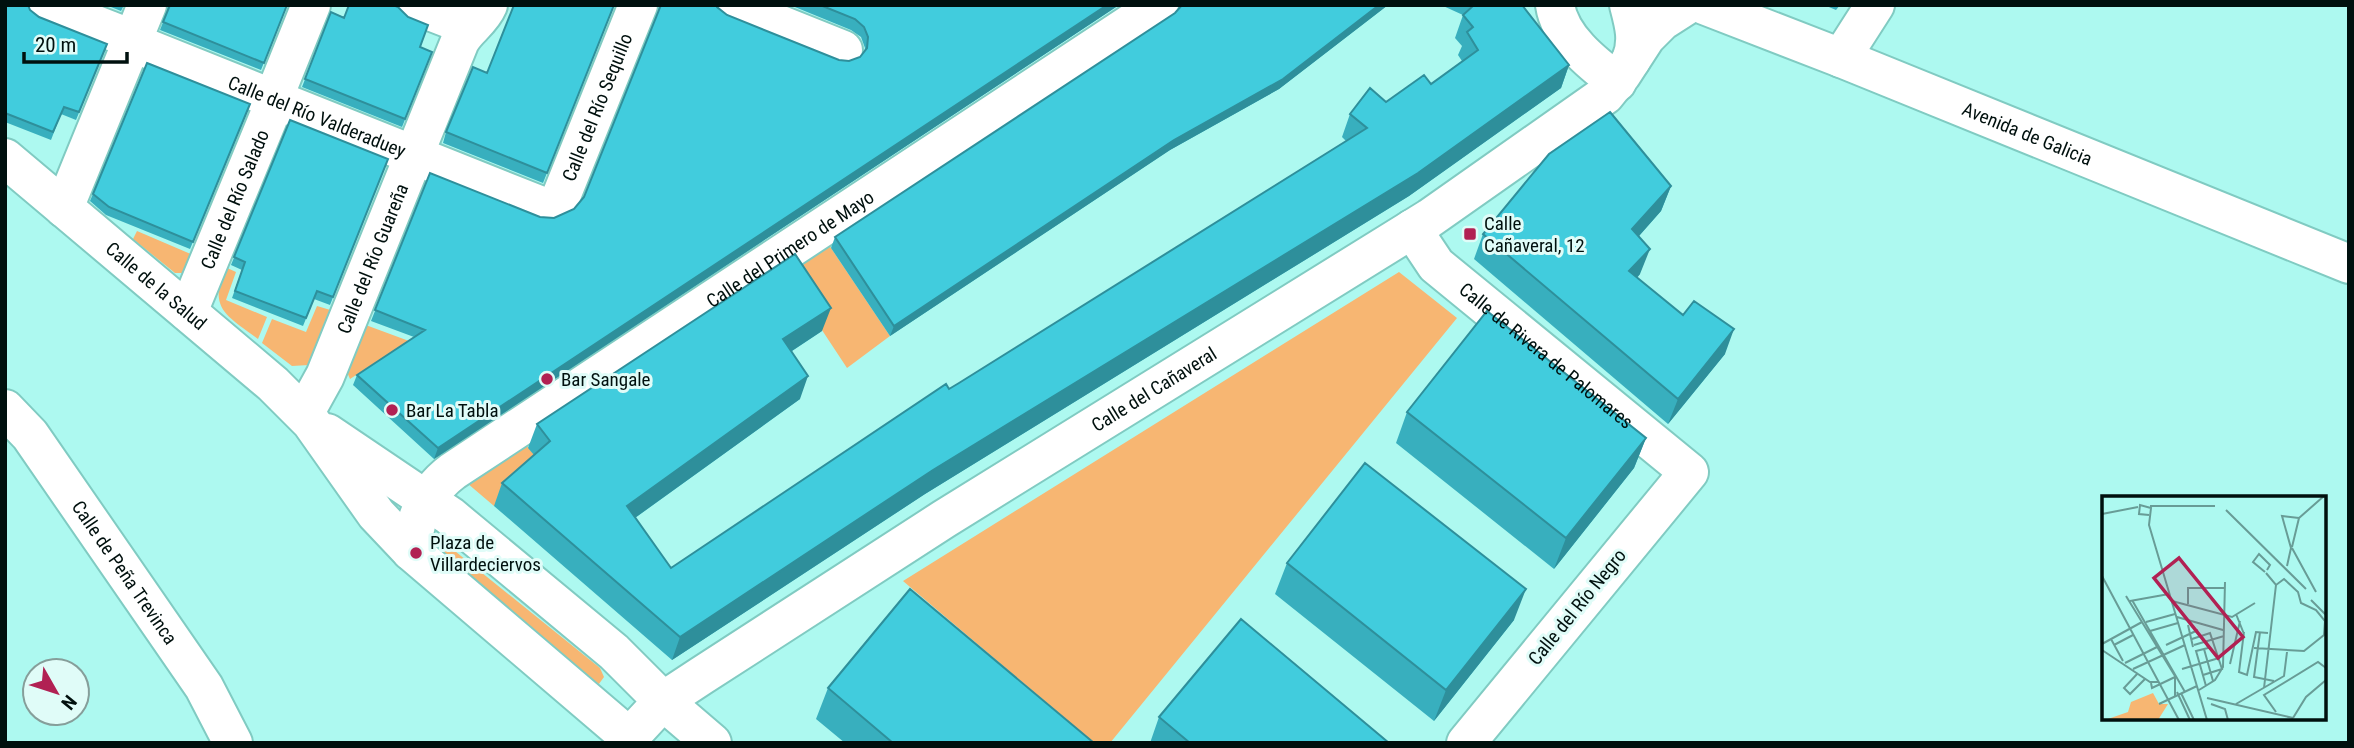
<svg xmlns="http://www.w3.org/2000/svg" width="2354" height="748" font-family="'Roboto Condensed',sans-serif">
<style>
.green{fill:#f7b672}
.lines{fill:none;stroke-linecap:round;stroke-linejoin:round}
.minor-casing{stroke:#80cbc2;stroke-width:42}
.highway-casing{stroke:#80cbc2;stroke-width:42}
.minor{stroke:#fff;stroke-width:38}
.highway{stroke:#fff;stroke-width:38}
.wall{fill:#38afbe}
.shaded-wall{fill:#2e8f9b}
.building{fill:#41ccdd;stroke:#2e8f9b;stroke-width:2}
.poi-dot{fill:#b12153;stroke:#e0fcf8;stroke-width:2.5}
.labels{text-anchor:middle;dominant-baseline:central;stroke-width:6;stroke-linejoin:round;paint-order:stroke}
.street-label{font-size:19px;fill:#00100e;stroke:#e0fcf8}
.poi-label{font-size:19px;fill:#00100e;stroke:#e0fcf8;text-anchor:start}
.inset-road{fill:none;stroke:#689c96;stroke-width:2}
.view{fill:#b12153;fill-opacity:0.15;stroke:#b12153;stroke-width:3.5}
.inset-edge{fill:none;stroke:#00100e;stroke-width:3.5}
</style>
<rect width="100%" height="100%" fill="#adf9f0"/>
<path class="green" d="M137,231L193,255L183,273H175L133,239Z
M829,245L890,336L847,368L785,274Z
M225,267L236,272L226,300L267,317L258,339C227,315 208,310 225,267Z
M1399,272L1457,318L1110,743H1094L903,581Z
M317,306L337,312L309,365L292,366L262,343L272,319L306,332Z
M363,324L409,341L350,379L347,372Z
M526,445L542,464L494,506L467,483Z
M433,537L440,539L600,668L604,677L596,688L431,550L429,541Z"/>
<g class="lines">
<defs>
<g id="minor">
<path id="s1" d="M45,5L119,34L146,48L544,207L555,204L560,199L638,5"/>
<path d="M414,5L471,27"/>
<path d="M731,5L843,50"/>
<path d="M1555,5C1560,38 1592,63 1617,82"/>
<path d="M1629,5C1634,24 1639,41 1631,60"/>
<path d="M1841,58L1875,5"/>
<path id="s2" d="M5,158L273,384L311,422L376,514L411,551L629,737"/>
<path d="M64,208L147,5"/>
<path id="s3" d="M1412,229L1436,265L1689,472L1466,743"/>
<path id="s4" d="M188,312L271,111L278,87L311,5"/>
<path id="s5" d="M5,409L30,435L204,687L233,743"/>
<path id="s6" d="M304,414L325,376L460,41C468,27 481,21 488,5"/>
<path d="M327,433L450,516L614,652L663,701L712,743"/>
<path id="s7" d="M411,551C414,518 426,491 453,471L1159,5"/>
<path id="s8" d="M624,743L663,701L701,676L944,519L1430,218L1605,95L1622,74L1646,37L1662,21L1687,5"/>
</g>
<g id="highway">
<path id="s9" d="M1704,5L1841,58L2349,264"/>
</g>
</defs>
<use href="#minor" class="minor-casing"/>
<use href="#highway" class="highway-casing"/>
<use href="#minor" class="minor"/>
<use href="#highway" class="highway"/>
</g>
<path class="wall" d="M5,5L30,10L39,17L107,44L76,120L61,114L51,140L5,122Z
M106,5H124L121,11Z
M168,5H287L261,70L160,30L167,12Z
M614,5L543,183L443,143L446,132L487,73Z
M659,5H716L717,7L727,15L839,60L849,61L860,57L864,52L865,48L861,37L851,30L790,5H1119L434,459L353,385L357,375L414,337L371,321L430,173L540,217L554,218L574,209L584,197L658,12Z
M1181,5H1388L1279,89L1170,150L890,336L831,248L835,237L1175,13Z
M1441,5H1522L1569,65L1561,88L1409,196L925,494L672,660L494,506L502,483L534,455L528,448L537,424L822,331L792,351L800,399L635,518L671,568L949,389L1346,141L1342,137L1350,114L1386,102L1431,84L1462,61L1458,55L1462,46L1455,38L1463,15Z
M1824,5H1840L1836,10Z
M331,12L432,52L402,127L302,87Z
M147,63L250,104L190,249L106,215L90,201Z
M290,120L388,159L330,305L314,299L303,326L232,298L242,270L231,265Z
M1671,186L1661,211L1639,236L1640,274L1637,278L1725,354L1668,424L1474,259L1483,234Z
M1407,412L1646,438L1634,468L1554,569L1396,443Z
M1287,563L1514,620L1434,721L1275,594Z
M828,688L1094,743H845L816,719Z
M1159,717L1389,743H1150Z"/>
<path class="shaded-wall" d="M1107,5H1119L434,459L438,448Z
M1379,5H1388L1279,89L1170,150L890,336L894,326Z
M1569,65L1561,88L1409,196L925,494L672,660L680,637L933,470Z
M1671,186L1661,211L1623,254L1632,229Z
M1650,249L1640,274L1620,296L1629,271Z
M831,308L822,331L775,362L783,339Z
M1734,329L1725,354L1668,424L1678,399Z
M808,376L800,399L618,530L627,506Z
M1646,438L1634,468L1554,569L1566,538Z
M1526,589L1514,620L1434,721L1446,690Z"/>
<path class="building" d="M5,5H28L30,10L39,17L107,44L79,112L64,107L53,132L5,113Z
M287,5L264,63L163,22L170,5Z
M349,5H393L398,7L408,17L428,25L420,47L432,52L405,119L305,79L331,12L344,18Z
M514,5H614L547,173L446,132L473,67L487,73Z
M661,5H716L717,7L727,15L839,60L849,61L860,57L867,48L868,37L864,27L855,19L820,5H1107L438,448L357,375L425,330L375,310L430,173L540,217L554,218L574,209L584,197Z
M1182,5H1379L1283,79L1174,140L894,326L835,237L1175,13Z
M1474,5H1522L1569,65L1418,173L933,470L680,637L502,483L550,441L537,424L795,254L831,308L783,339L808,376L627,506L671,568L946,384L949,389L959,383L1367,128L1350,114L1370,88L1386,102L1424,75L1431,84L1478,50L1467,32L1473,27L1463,15Z
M147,63L250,104L193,242L109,207L93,194Z
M1610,112L1671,186L1632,229L1650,249L1629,271L1683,315L1694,301L1734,329L1678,399L1483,234L1549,154Z
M290,120L388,159L333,297L317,291L306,318L235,291L245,262L234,257Z
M1487,311L1646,438L1566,538L1407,412Z
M1365,463L1526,589L1446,690L1287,563Z
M910,589L1094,743H893L828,688Z
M1241,619L1389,743H1190L1159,717Z"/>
<g class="poi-dot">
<rect x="1463" y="227" width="14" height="14" rx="3.5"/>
<circle cx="547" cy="379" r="7"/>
<circle cx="392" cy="410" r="7"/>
<circle cx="416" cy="553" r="7"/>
</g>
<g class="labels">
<g class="street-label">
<text stroke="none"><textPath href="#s1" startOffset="656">Calle del Río Sequillo</textPath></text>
<text stroke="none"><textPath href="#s1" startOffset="294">Calle del Río Valderaduey</textPath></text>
<text stroke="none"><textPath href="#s9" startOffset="348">Avenida de Galicia</textPath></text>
<text stroke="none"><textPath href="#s4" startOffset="122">Calle del Río Salado</textPath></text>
<text stroke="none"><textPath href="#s7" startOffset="497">Calle del Primero de Mayo</textPath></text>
<text stroke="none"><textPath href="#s6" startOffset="170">Calle del Río Guareña</textPath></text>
<text stroke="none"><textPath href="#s2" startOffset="198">Calle de la Salud</textPath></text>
<text stroke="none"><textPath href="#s3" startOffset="186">Calle de Rivera de Palomares</textPath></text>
<text stroke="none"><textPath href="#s8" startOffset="639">Calle del Cañaveral</textPath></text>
<text stroke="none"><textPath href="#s5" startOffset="203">Calle de Peña Trevinca</textPath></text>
<text transform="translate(1577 607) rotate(-51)">Calle del Río Negro</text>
</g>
<g class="poi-label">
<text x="1484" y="223">Calle<tspan x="1484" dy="22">Cañaveral, 12</tspan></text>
<text x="561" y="379">Bar Sangale</text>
<text x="406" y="410">Bar La Tabla</text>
<text x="430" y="542">Plaza de<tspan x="430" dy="22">Villardeciervos</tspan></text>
</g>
</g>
<g transform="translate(2102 496)">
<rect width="224" height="224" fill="#adf9f0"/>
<path d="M51,197L57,208H66L56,224H3L26,216L29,206Z" fill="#f7b672"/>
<path class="inset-road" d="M48,10H113M124,14L204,93M0,18L36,11M47,19L37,18L38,9L49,12L47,29L105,224M197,22L222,0M190,51L197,22M190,52L214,96M185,70L189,52L180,20L197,22M163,76L151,66L157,58L168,69L165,74M0,80L77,224M24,100L73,180V200M30,104L83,196M209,104L224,119M28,105L67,98M70,105L130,121L153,107M86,108V92H123M134,118L142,138M75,121L121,134M44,126L73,118M86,129L91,151M48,135L76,127M142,136L137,176L145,179L154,136L166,137M158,136L152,181L172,185M9,143L21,165M90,143L108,137L120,173L101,179M0,148L40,126M12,149L31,139M64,149L96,134M92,149L122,140M152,152L202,155L222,139L223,125L214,114L199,107L196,96L182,83L174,89L164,77M102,153L111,185M0,154L48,186H57M23,167L55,151M128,168L138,125M31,173L83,149M80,173L117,162M36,177L22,192L28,198L43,183M49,187L50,192L73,181M104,190L94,155L106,152L104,145M162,192L174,89M97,194L113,184L121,171L123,86M75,196L88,224M79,197L92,224M105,202L191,222M57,208L95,190M109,208L123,213L126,224M134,208L182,180L185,156M174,216L162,199L216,166L224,172M191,222L204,201L224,184"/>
<path class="view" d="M77,62L141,141L116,162L52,82Z"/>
<rect width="224" height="224" class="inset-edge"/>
</g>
<rect width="2354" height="748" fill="none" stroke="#00100e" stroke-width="14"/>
<g transform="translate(56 692) rotate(129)"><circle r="33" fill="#e0fcf8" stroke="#869e9a" stroke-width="2"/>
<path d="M0-5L12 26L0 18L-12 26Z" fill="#b12153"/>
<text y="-10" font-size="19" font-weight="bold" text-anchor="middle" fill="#00100e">N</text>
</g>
<path d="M24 52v10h103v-10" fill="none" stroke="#00100e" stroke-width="3.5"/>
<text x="35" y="52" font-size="21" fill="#00100e" stroke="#e0fcf8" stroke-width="5" paint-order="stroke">20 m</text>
</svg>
